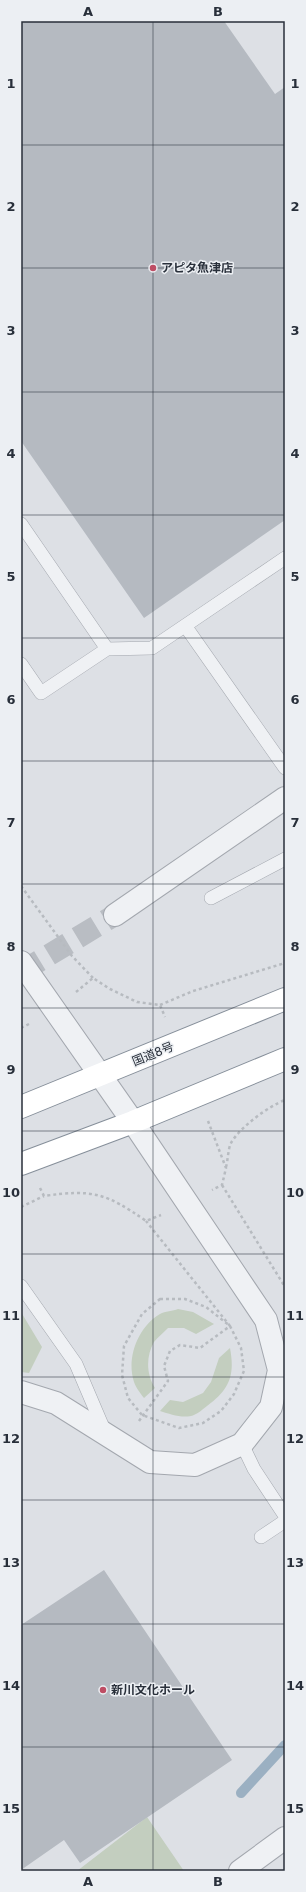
<svg xmlns="http://www.w3.org/2000/svg" width="306" height="1892" font-family="'DejaVu Sans','Noto Sans JP',sans-serif">
<style>
.green{fill:#c3cebf}
.lines{fill:none;stroke-linecap:round;stroke-linejoin:round}
.stream{stroke:#9bb0c2;stroke-width:10}
.building{fill:#b5bac1}
.minor-tunnel{stroke:#b9bdc3;stroke-width:22;stroke-dasharray:22 11;stroke-linecap:butt}
.service-casing{stroke:#a3a7ae;stroke-width:14}
.minor-casing{stroke:#a3a7ae;stroke-width:24}
.tertiary-casing{stroke:#a3a7ae;stroke-width:24}
.trunk-casing{stroke:#868f9a;stroke-width:24}
.path{stroke:#b7bbc0;stroke-width:2.5;stroke-dasharray:3 3;stroke-linecap:butt}
.service{stroke:#eff1f4;stroke-width:13}
.minor{stroke:#eff1f4;stroke-width:22}
.tertiary{stroke:#eff1f4;stroke-width:22}
.trunk{stroke:#fff;stroke-width:22}
.grid{fill:none;stroke:#282f3a;stroke-width:1;stroke-opacity:0.55}
.poi-dot{fill:#be4d64;stroke:#eceff3;stroke-width:1.5}
.labels{text-anchor:middle;dominant-baseline:central;stroke-width:3;stroke-linejoin:round;paint-order:stroke}
.poi-label{font-size:12px;font-weight:bold;fill:#282f3a;stroke:#eceff3;text-anchor:start}
.street-label{font-size:12px;fill:#282f3a;stroke:#eceff3}
.neatline{fill:none;stroke:#282f3a;stroke-width:1.5}
.grid-label{font-size:13px;text-anchor:middle;font-weight:bold;fill:#282f3a}
</style>
<rect width="100%" height="100%" fill="#dde0e5"/>
<path class="green" d="M178,1309L193,1312L214,1324L196,1334L184,1328H168C164,1332 158,1337 154,1342C146,1356 146,1374 155,1388L144,1398C141,1394 136,1388 134,1382C126,1358 138,1327 160,1314C165,1311 173,1311 178,1309Z
M21,1312L42,1347L29,1373L21,1372Z
M230,1348C235,1375 230,1389 207,1406C202,1410 196,1415 191,1416C180,1418 170,1414 160,1411L170,1400L183,1402L203,1393L211,1382L219,1358Z
M147,1817L184,1871H77Z"/>
<g class="lines">
<path class="stream" d="M241,1793L285,1745"/>
</g>
<path class="building" d="M21,21H224L275,94L285,87V520L144,618L21,441Z
M104,1570L232,1760L80,1863L64,1840L21,1870V1625Z"/>
<g class="lines">
<path class="minor-tunnel" d="M21,972L115,915"/>
<defs>
<path id="service" d="M21,524L107,649
M186,627L285,768
M21,664L41,693L107,649L152,648L285,558
M211,898L285,859
M21,1286L76,1364L105,1432
M242,1444L254,1469L285,1516
M261,1537L285,1521"/>
<path id="minor" d="M115,915L285,798
M240,1871L285,1838"/>
<path id="tertiary" d="M21,962L133,1122L266,1320L279,1370L271,1407L242,1444L195,1465L150,1462L56,1403L21,1392"/>
<path id="trunk" d="M21,1107L285,999
M21,1164L133,1122L285,1059"/>
</defs>
<use href="#service" class="service-casing"/>
<use href="#minor" class="minor-casing"/>
<use href="#tertiary" class="tertiary-casing"/>
<use href="#trunk" class="trunk-casing"/>
<path class="path" d="M21,886L72,956L93,978
M76,992L93,978L110,989L137,1002L160,1005L165,1017
M160,1005L193,991L285,963
M21,1028L29,1024
M208,1121L226,1168L222,1185L212,1190
M226,1167C228,1160 228,1149 231,1143C240,1127 269,1106 285,1100
M222,1185L285,1287
M40,1188L44,1196C92,1189 106,1193 146,1221L161,1215
M21,1207L44,1196
M160,1299H185L206,1307L230,1326L241,1348L244,1371L234,1394L221,1411L203,1423L179,1428L142,1415L128,1398L122,1375L124,1346L142,1314Z
M139,1421L168,1381L164,1366L170,1351L180,1345L200,1348L230,1326L146,1221"/>
<use href="#service" class="service"/>
<use href="#minor" class="minor"/>
<use href="#tertiary" class="tertiary"/>
<use href="#trunk" class="trunk"/>
</g>
<path class="grid" d="M153,21V1871M21,145H285M21,268H285M21,392H285M21,515H285M21,638H285M21,761H285M21,884H285M21,1008H285M21,1131H285M21,1254H285M21,1377H285M21,1500H285M21,1624H285M21,1747H285"/>
<g class="poi-dot">
<circle cx="153" cy="268" r="4"/>
<circle cx="103" cy="1690" r="4"/>
</g>
<g class="labels">
<g class="poi-label">
<text x="161" y="268">アピタ魚津店</text>
<text x="111" y="1690">新川文化ホール</text>
</g>
<g class="street-label">
<text transform="translate(153 1054) rotate(-22)">国道8号</text>
</g>
</g>
<rect width="306" height="1892" fill="none" stroke="#eceff3" stroke-width="44"/>
<rect x="22" y="22" width="262" height="1848" class="neatline"/>
<g class="grid-label">
<text x="88" y="16">A</text>
<text x="218" y="16">B</text>
<text x="11" y="88">1</text>
<text x="295" y="88">1</text>
<text x="11" y="211">2</text>
<text x="295" y="211">2</text>
<text x="11" y="335">3</text>
<text x="295" y="335">3</text>
<text x="11" y="458">4</text>
<text x="295" y="458">4</text>
<text x="11" y="581">5</text>
<text x="295" y="581">5</text>
<text x="11" y="704">6</text>
<text x="295" y="704">6</text>
<text x="11" y="827">7</text>
<text x="295" y="827">7</text>
<text x="11" y="951">8</text>
<text x="295" y="951">8</text>
<text x="11" y="1074">9</text>
<text x="295" y="1074">9</text>
<text x="11" y="1197">10</text>
<text x="295" y="1197">10</text>
<text x="11" y="1320">11</text>
<text x="295" y="1320">11</text>
<text x="11" y="1443">12</text>
<text x="295" y="1443">12</text>
<text x="11" y="1567">13</text>
<text x="295" y="1567">13</text>
<text x="11" y="1690">14</text>
<text x="295" y="1690">14</text>
<text x="11" y="1813">15</text>
<text x="295" y="1813">15</text>
<text x="88" y="1886">A</text>
<text x="218" y="1886">B</text>
</g>
</svg>
